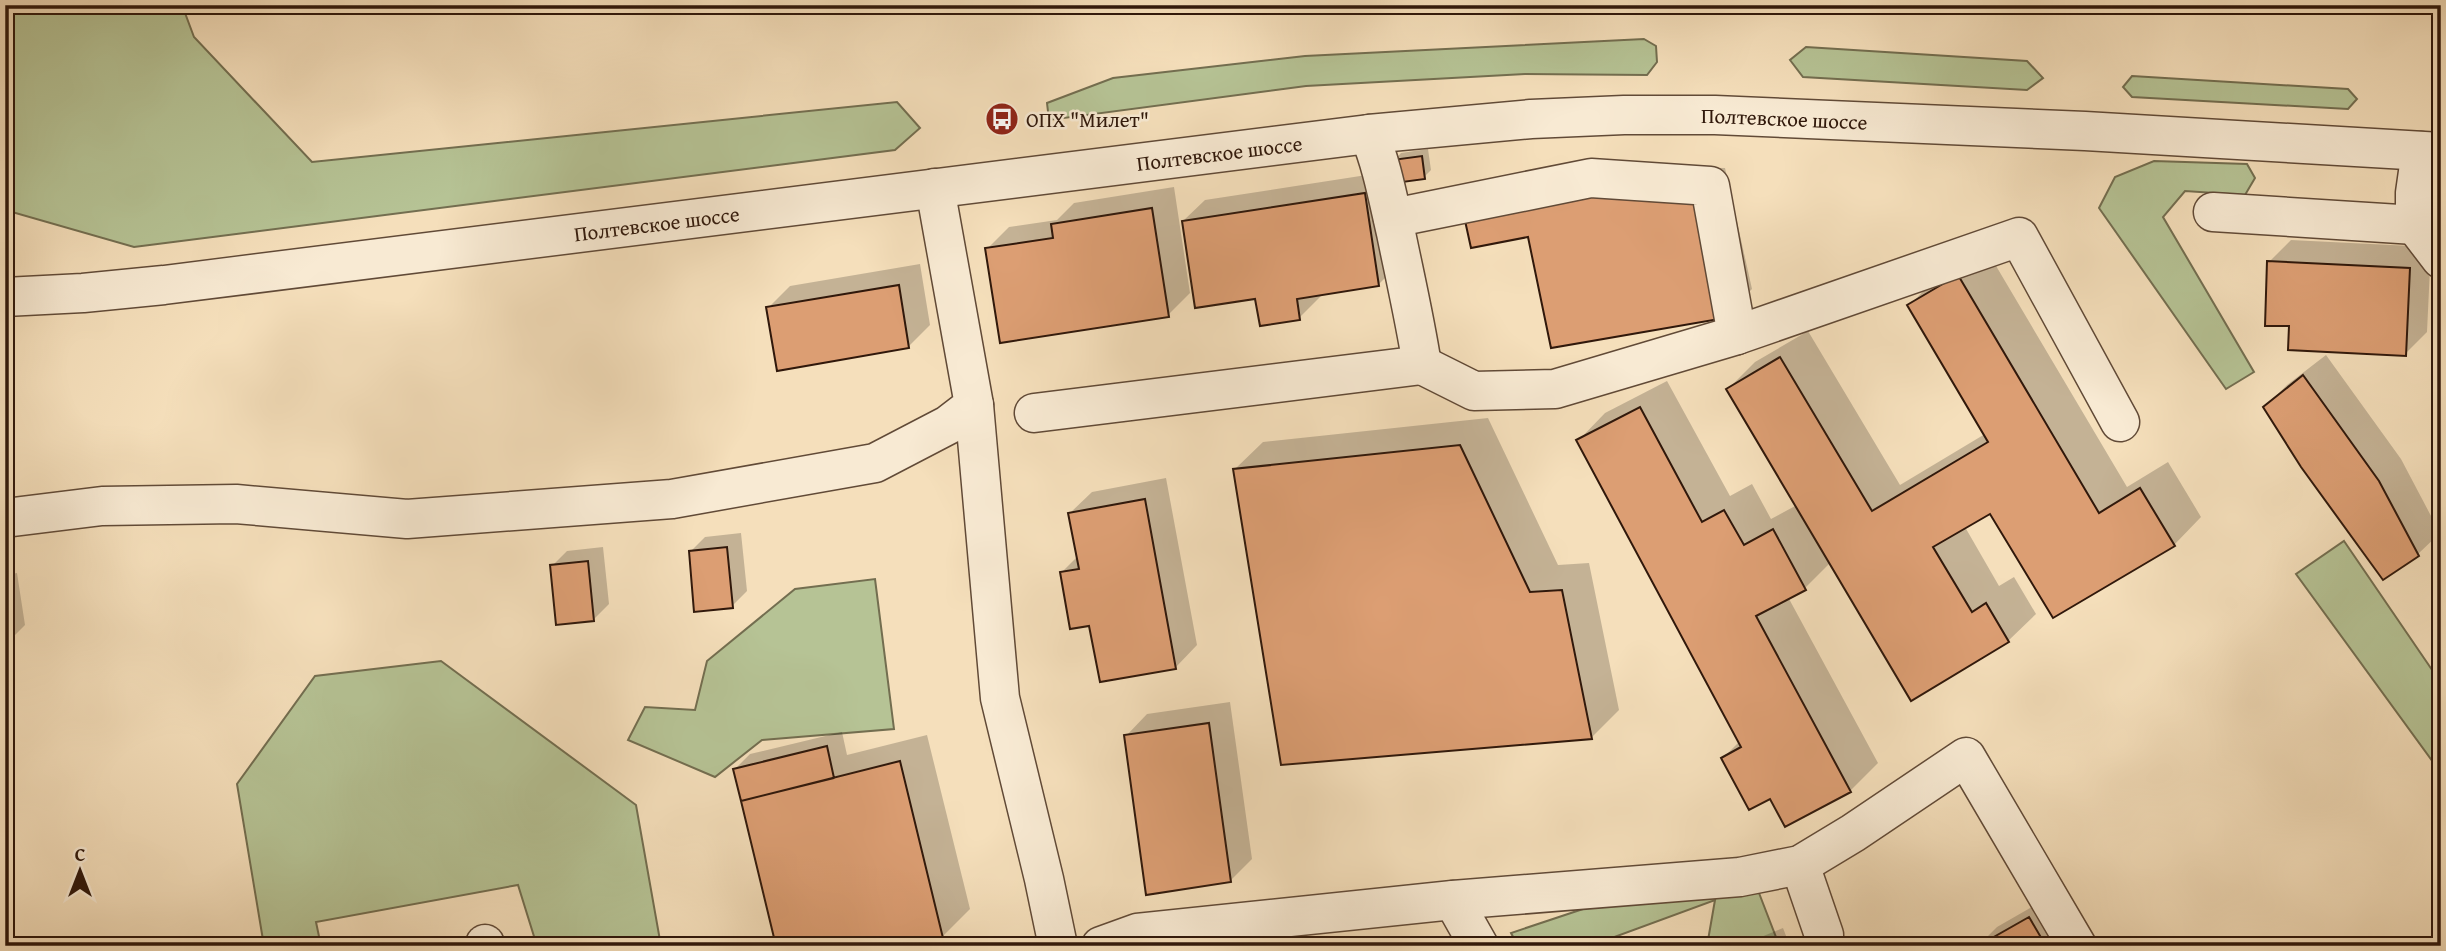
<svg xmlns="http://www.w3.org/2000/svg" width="2446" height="951" font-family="'Gentium Book Plus',serif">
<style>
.green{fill:#b6c395;stroke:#736e50;stroke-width:2}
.shadow{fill:#0003}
.building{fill:#dc9e73;stroke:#30180b;stroke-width:2}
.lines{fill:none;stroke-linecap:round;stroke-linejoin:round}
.minor-casing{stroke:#614a37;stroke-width:41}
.minor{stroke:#f8ead3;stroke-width:38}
.labels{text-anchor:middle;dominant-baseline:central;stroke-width:5;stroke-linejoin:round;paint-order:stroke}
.street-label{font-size:21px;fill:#30180b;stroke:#f8ead3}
.poi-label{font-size:21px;fill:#30180b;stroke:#f8ead3;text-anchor:start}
</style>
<rect width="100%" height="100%" fill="#f5dfbb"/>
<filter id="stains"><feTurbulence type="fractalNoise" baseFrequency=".00286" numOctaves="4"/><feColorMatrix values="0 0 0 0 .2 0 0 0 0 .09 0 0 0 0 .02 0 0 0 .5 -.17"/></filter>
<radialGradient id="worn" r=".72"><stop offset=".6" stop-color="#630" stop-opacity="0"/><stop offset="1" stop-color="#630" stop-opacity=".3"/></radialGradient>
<path class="green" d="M5,5H182L194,37L312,162L897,102L920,128L895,150L134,247L5,210Z
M1644,39L1656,46L1657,62L1647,75L1525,74L1306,86L1049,120L1047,103L1113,78L1305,56Z
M1806,47L2027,61L2043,78L2027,90L1803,77L1790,60Z
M2132,76L2348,89L2357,99L2348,109L2132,97L2123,87Z
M2154,161L2247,164L2255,178L2245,195L2185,191L2163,217L2254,372L2226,389L2099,208L2115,177Z
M2344,541L2441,683V773L2296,574Z
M875,579L894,729L762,740L715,777L628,740L645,707L695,710L707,661L795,589Z
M441,661L636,805L661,946H537L518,885L316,922L321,946H264L237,784L315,676Z
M1754,880L1779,945L1707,946L1715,900L1590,946H1518L1511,933L1637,891Z"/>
<path class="shadow" d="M1428,149L1431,170L1424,177L1394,161L1401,153Z
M1617,166L1725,168L1752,289L1724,317Z
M1386,172L1400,263L1378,285L1321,294V296L1299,318L1257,297L1183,221L1205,200Z
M1174,187L1190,293L1168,315L987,249L1009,227L1057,220L1074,203Z
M2291,240L2431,247L2427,332L2405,354L2291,325L2269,262Z
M1986,249L2127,487L2168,462L2201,517L2174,545L1991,511L1965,527L1999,586L2014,577L2036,614L2008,641L1831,562L1805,588L1788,597L1878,763L1850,791L1771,797L1723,758L1740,741L1578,441L1605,413L1667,381L1730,496L1752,484L1771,519L1797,505L1728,389L1755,362L1808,331L1900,485L1985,434L1909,306L1936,278Z
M920,264L930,325L908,347L768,308L790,286Z
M2326,355L2401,459L2440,533L2418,554L2265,407L2287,385Z
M1488,418L1558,565L1589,563L1619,710L1592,737L1283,763L1235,469L1263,442Z
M1166,478L1197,645L1176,667L1091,624L1062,572L1078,556L1070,513L1092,492Z
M741,533L747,591L732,606L690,552L705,537Z
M603,547L609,604L594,619L552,566L567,551Z
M17,573L25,625L10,640L5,641V575Z
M1230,702L1252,859L1230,881L1126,736L1147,714Z
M842,732L847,755L927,735L970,909L942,937L735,769L750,754Z
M2051,896L2079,946H1978L1997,927Z
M1783,928L1790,946H1739Z"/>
<path class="building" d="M1422,156L1425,179L1395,183L1392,160Z
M1365,193L1379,286L1297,299L1300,320L1260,326L1255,299L1195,308L1182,221Z
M1588,193L1698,195L1725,318L1551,348L1528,237L1471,248L1464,216Z
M1152,208L1169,317L1000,343L985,248L1053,238L1051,224Z
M2267,261L2410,268L2406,356L2288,350L2289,326H2265Z
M1958,275L2099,513L2140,488L2175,546L2053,618L1990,514L1933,547L1972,612L1986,603L2009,642L1911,701L1726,389L1780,357L1872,511L1988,442L1907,305Z
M899,285L909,348L777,371L766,307Z
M2303,375L2379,481L2419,556L2383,580L2301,467L2263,407Z
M1640,407L1702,522L1724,510L1744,545L1773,529L1806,590L1756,616L1851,792L1785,827L1770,799L1749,810L1721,758L1741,747L1576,440Z
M1460,445L1530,592L1562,590L1592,739L1281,765L1233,469Z
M1145,499L1176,669L1100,682L1089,626L1070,629L1060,572L1079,569L1068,513Z
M727,547L733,608L694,612L689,551Z
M588,561L594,621L556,625L550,565Z
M5,607L11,642L5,643Z
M1209,723L1231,882L1146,895L1124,735Z
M827,746L834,778L741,801L733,769Z
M900,761L943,938L913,946H776L741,801Z
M2029,917L2046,946H1978Z"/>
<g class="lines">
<defs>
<g id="minor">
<path d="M2421,151L2415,193V225L2441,259"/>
<path d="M2213,212L2415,225"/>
<path d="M1393,218L1591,178L1710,186L1737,335"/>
<path id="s1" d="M5,297L83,293L164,285L1369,134L1531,119L1624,115H1715L2085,131L2441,152"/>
<path d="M1422,365L1474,391L1555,389L1737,335L2019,237L2120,422"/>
<path d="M974,405L1000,698L1044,879L1058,946"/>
<path d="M1034,413L1422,365C1415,320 1405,277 1396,233C1388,199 1382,165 1369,134"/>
<path d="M5,518L102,506L236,504L407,519L672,499L875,463L948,425L974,405L935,188"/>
<path d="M1800,865L1824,935V946"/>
<path d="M1453,900L1479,946"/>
<path d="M485,944V946"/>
<path d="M1101,946L1137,933L1453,900L1740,877L1800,865L1853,833L1966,757L2077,946"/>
</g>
</defs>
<use href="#minor" class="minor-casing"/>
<use href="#minor" class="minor"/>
</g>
<defs>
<symbol id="bus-disc" viewBox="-11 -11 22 22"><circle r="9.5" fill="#8f2418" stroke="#f8ead3"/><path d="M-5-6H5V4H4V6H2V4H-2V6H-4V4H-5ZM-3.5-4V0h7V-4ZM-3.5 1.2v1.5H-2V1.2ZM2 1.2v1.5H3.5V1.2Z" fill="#fff"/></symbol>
</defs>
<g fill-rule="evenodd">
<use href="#bus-disc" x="983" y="100" width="38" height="38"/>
</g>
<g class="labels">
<g class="street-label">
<text stroke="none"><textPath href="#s1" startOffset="1790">Полтевское шоссе</textPath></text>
<text stroke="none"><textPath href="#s1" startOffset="1223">Полтевское шоссе</textPath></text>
<text stroke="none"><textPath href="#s1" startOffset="656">Полтевское шоссе</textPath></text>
</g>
<g class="poi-label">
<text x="1026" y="119">ОПХ "Милет"</text>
</g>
</g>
<rect width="2446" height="951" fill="none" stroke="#f5dfbb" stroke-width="28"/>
<rect x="7" y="7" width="2432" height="937" fill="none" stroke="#30180b" stroke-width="3.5"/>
<rect x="14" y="14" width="2418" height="923" fill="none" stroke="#30180b" stroke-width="2"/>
<g transform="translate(80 871)" stroke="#f8ead3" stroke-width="5" paint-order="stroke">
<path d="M0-5L12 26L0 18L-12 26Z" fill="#30180b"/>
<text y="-10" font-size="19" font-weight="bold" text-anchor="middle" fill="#30180b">С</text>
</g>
<rect width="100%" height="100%" filter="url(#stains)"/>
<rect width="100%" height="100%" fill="url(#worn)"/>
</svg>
